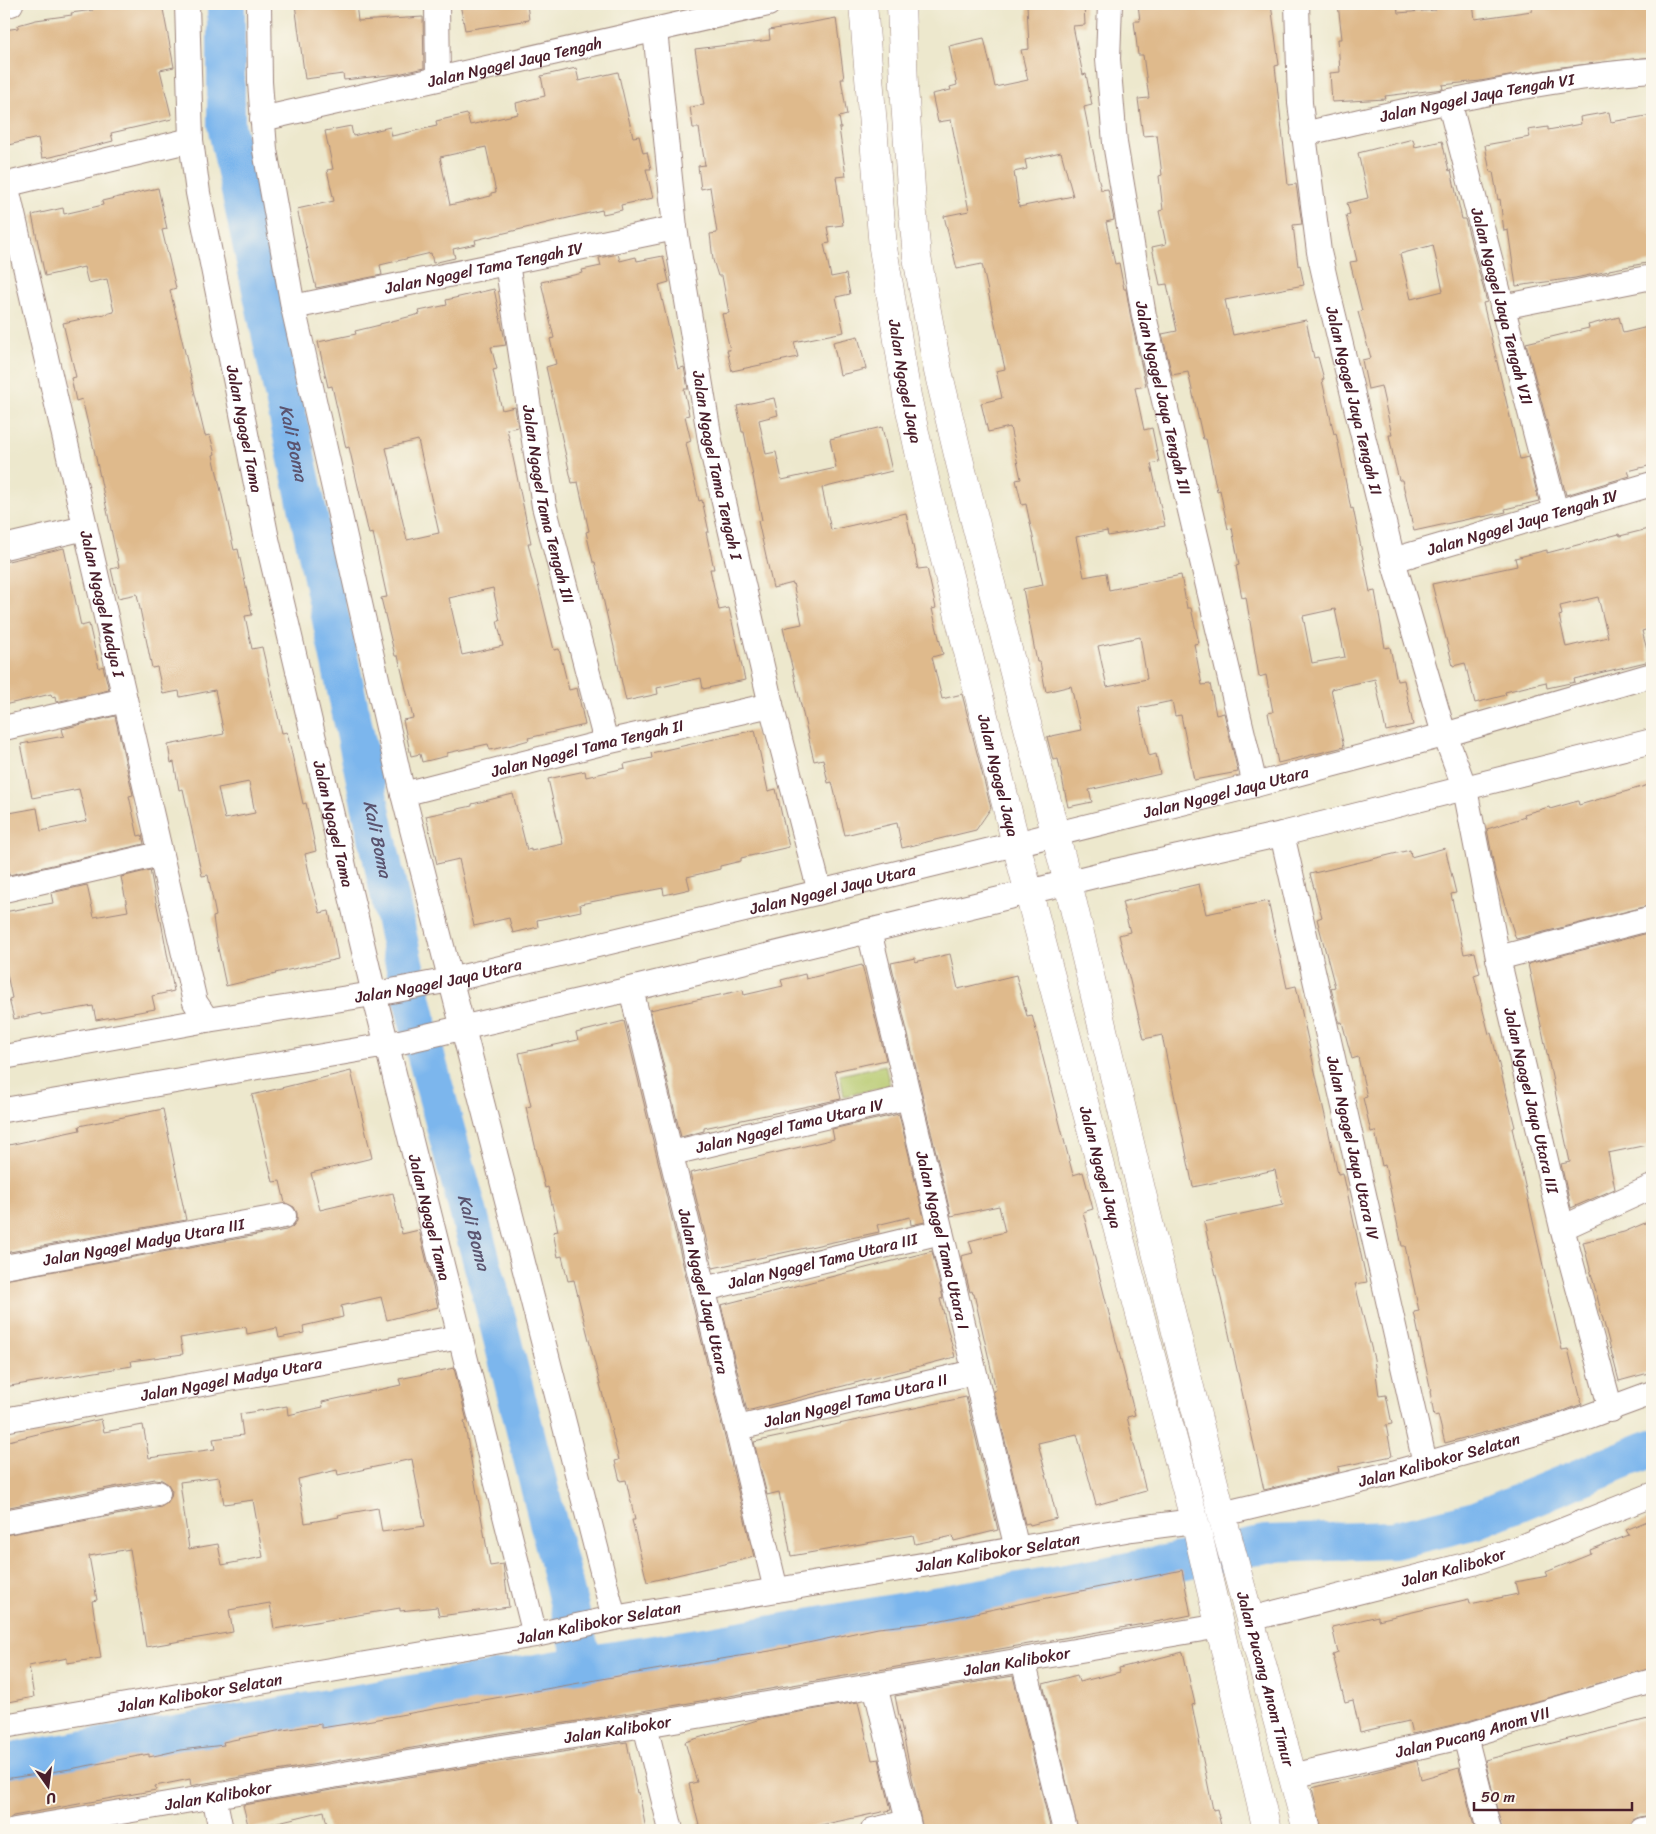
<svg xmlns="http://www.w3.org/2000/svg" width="1656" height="1834" font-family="Sriracha,sans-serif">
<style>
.green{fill:#b4c76b;stroke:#7f734b}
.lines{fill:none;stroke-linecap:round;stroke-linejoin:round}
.river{stroke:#7bb6ed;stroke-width:38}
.building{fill:#dfba8c;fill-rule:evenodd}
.minor-casing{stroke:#9c847c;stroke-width:26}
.major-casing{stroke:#9c847c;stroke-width:29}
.minor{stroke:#fff;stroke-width:24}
.major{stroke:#fff;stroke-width:28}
.labels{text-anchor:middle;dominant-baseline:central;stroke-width:4;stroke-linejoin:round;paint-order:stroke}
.street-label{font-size:16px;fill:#4a1f2b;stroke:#fbf7ec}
.water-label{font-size:18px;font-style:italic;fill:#5b546f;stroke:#fbf7ec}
</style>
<rect width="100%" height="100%" fill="#fbf7ec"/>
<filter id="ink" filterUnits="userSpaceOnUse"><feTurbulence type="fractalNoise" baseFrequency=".02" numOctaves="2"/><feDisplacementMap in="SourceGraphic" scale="10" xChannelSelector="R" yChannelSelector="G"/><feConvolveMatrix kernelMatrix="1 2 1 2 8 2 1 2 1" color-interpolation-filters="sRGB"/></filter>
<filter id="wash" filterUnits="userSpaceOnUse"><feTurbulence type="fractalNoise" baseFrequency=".0096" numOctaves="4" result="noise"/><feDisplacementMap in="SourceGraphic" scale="20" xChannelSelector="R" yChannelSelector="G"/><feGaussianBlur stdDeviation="1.12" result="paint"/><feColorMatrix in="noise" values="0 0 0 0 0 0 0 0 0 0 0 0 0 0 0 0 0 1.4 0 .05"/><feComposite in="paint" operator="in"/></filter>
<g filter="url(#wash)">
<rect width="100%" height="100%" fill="#ede8cd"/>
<path class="green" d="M885,1065L890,1086L844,1096L840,1075Z"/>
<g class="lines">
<g class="river">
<path id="s1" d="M226,4V125L403,959L426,1056L492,1299L584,1665"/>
<path d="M4,1763L584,1665L705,1646L1083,1580L1267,1544L1394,1540L1476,1520L1652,1448"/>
</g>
</g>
<g id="blocks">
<path class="building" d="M123,4H162L174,67L160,70L172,119L111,133L113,141L51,157L42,158L38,138L4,146V30L18,28V25L36,20L72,15L71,13L93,10V8Z
M295,4H356L358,21L423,17L424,68L398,74L344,80L343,74L305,79Z
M460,4H527L529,20L465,30Z
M1027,4H1084L1085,25L1073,26L1083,75L1086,74L1092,105L1084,107L1101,190L1108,189L1114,220L1106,222L1115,264L1119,263L1124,289H1126L1131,319L1146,386L1135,388L1144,430L1152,428L1159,462L1151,464L1165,526L1108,536L1107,531L1076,537L1084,577L1106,573L1109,590L1181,575L1187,608H1191L1199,643L1194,644L1202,685L1210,684L1216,715L1224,713L1238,772L1194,780L1181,715L1175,716L1172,701L1139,708L1149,756L1156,754L1160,774L1089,790L1092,802L1068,807L1058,759L1053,760L1047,737L1081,730L1071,686L1046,692L1040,662H1037L1023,589L1043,585L1026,504L1022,505L1016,480L1021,479L1010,427L988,432L981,403L1002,398L996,371L1005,369L982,264L957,269L944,216L969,211L951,120L938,122L932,94L951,90L950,87L957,85L949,46L984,38L995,87L1028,80L1021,50L1029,49ZM1061,152L1073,196L1019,207L1014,172L1027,169L1025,160ZM1140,637L1147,679L1107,687L1098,646Z
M1138,4H1271L1279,65L1275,66L1288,185L1296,184L1302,224L1293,225L1298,266L1300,265L1304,285L1225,300L1233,335L1306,320L1314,358L1318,357L1324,379L1322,380L1334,434L1336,433L1351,509L1353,508L1370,592L1375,591L1385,648L1390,647L1397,681L1404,680L1413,725L1386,731L1375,679L1331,689L1344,747L1278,763L1268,713L1273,712L1266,675L1259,677L1246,597L1242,598L1236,566L1239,565L1232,528L1228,529L1220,490L1217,491L1206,439H1203L1188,372L1172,375L1162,334L1177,331L1167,284L1160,285L1152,247L1166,244L1159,211L1163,210L1159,176L1162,175L1157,135L1143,136L1138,99L1149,98L1143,55H1138L1134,21H1140ZM1335,609L1345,657L1312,663L1303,616Z
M1338,4H1397L1398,13L1436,10V4H1473L1475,19L1532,11L1531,4H1652V57L1562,67L1480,81L1442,85L1443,89L1385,96L1386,99L1332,102L1330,73L1340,72L1338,39H1342Z
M836,18L844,79H841L847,115L839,117L841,128H839L846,176L836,177L843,225L827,227L830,243L824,244L831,277L846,274L850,294L836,297L844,332L794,342L798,357L732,371L727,350H730L722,314L729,313L722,276H718L713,260L710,234L717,233L710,187L701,189L698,166L705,165L699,128H693L690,107L704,105L695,49L770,40L769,30Z
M576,68L579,81L618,72L633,137L639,136L643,153L647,152L651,169H646L653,198L621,205L622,210L603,214L602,210L475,240L476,244L453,249L455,258L433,263L431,253L380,265L382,275L316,288L297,209L334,201L327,170L333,169L325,131L351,126L353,136L390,127L392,136L437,126L436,121L467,114L470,125L518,114L516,103L545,96L541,76ZM486,147L496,192L491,193V196L450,205L440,157Z
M1609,112L1611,122L1652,115V262L1609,270V271L1575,278L1516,286L1508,230L1504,231L1500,199L1498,200L1493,172H1490L1485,145L1530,137L1528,130L1548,127V130L1581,124L1580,117Z
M1413,139L1415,147L1442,141L1449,171L1451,170L1462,219H1465L1487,302L1483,303L1520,459L1528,457L1539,501L1505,509L1506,512L1482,517V516L1414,531L1402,480H1399L1394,460L1389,435H1392L1381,386L1368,389L1362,360L1371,358L1358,312L1362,311L1350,262L1357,261L1346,215L1350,214L1347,203L1368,198L1358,153ZM1433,245L1443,291L1411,299L1400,254Z
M158,188L167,229L162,230L176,288L170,290L205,436L210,435L215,454L213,455L234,550L238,549L252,615L245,616L252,649L262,647L282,733L287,732L303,804L306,803L316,851L305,854L312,886L320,913L329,911L338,959L275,973L276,974L226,986L216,939L213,917L216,916L208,875L202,876L183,789L179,790L174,762L171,763L168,745L224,734L215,690L180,697L179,691L163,694L157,667L152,668L137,594L118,598L111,569L119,567L96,458L82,399L76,401L71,378L76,377L63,323L114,312L107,279L88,283L84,267L45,276L32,215L63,208L64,214L103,205L102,201ZM249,782L255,813L225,819L218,788Z
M618,254L620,261L636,257L637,261L663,256L669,282L659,285L678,369L684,367L688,389H684L689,415L685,416L691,441L686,443L699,501L702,500L709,532H706L714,569H710L719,610L729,608L745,680L703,689L701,678L657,688L658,694L626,701L595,562H593L586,532L589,531L578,482L572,483L546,367L556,364L550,339L554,338L541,282L583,273L582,270L601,266L599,258Z
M494,289L506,345L491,347L497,369L493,370L502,410L515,407L518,427L507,429L531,543H528L554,650L559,649L569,690L577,688L585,725L528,738L529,740L508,746L490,750L488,744L447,753V756L422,762L420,754L411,756L403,720L413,718L398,656H395L381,598L387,597L373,533L369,534L349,447L346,448L332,386L328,387L318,342L356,334L355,331L380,325V324L420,314L419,311L447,305L446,300ZM418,440L439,533L407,540L386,448ZM493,588L500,621H497L503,646L462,655L449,598Z
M1619,317L1623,333L1652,326V465L1628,471L1630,476L1566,495L1526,343L1589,328L1588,325Z
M858,336L866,369L840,375L833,342Z
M774,398L778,415L759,420L766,454L776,452L782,480L836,468L830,439L882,427L892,471L822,488L831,530L906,513L918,569L927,568L936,608L932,609L943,654L932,657L942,699L962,694L991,808L976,830L902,848L897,823L845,835L832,782L828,783L823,759L814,761L783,628L802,624L793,583L773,588L758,521L762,520L744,432H742L737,406Z
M1652,528V628L1642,631L1650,661L1574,679L1575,682L1547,688L1546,682L1505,692L1506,695L1475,703L1465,663L1453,666L1432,584L1517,566L1515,558L1547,550V553L1619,534L1620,536ZM1598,597L1608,637L1566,647L1559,616L1562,615L1560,606Z
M64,548L81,626L89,624L99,668L103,666L109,690L56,702L55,696L52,697L51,694L4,705V562Z
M115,716L133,795L129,796L138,836L142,835L144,844L9,875L4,846V814L37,808L41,831L87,821L79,789L32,798L21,744L64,736L62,729Z
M755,730L768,791L776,789L789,847L741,858V861L720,866V869L687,877L690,889L664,895L663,888L580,904L581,911L537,920L538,927L513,933L509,918L474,926L459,859L437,864L426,816L472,806V804L513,794L527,850L531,849V851L563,844L548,779L585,771L586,777L625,768L624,764L652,758L651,753Z
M1652,784V905L1516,939L1496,877L1487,829L1525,817L1524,814L1549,807L1550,809L1578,801L1579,805Z
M1445,848L1456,893L1451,894L1464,954L1475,952L1480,973L1474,975L1489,1034L1491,1033L1515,1127L1512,1128L1562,1350L1568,1349L1582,1404L1561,1412L1445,1443L1438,1415L1434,1416L1430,1391H1431L1414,1312L1419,1311L1405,1246H1402L1385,1165L1382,1166L1375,1131L1371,1132L1363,1098L1367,1097L1358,1057L1352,1059L1342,1022L1339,1023V1021L1331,988L1335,987L1317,919L1322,917L1310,874L1410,850L1411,857Z
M150,870L160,921H161L174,991L152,996L155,1009L96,1020L93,1006L41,1015V1013L14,1019L9,999L12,998L4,960V912L53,903L51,893L87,885L94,917L128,911L121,877Z
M1199,884L1206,914L1268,901L1287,988L1296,986L1338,1174L1343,1173L1367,1282L1355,1284L1374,1359L1379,1396L1386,1395L1392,1424L1386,1425L1392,1456L1338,1467L1339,1472L1264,1490L1204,1222L1283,1205L1275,1170L1193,1187L1162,1035L1144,1039L1119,935L1130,932L1122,902Z
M1652,932V1144L1608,1153L1615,1189L1571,1208L1561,1164L1570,1162L1528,964Z
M950,954L958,989L1016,975L1027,1016L1032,1015L1073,1175L1083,1172L1093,1209L1083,1212L1135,1415L1127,1417L1146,1491L1096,1505L1077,1434L1038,1443L1057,1518L1030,1525L1029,1523L1025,1524L993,1391L996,1390L974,1294H973L972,1291L970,1292L961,1256L973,1253L969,1241L1005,1232L999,1206L951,1216L891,963L915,958V962Z
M862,965L886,1060L835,1071L841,1099L704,1128V1131L681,1137L650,1010L743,990L744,995L783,986L781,980L805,974L806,979Z
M624,1021L754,1557L647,1582L632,1520H635L626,1480L620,1481L615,1461L619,1460L574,1280L568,1281L562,1256L558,1257L553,1232L558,1231L548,1187L545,1188L526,1107L531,1106L519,1053L578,1040L576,1033Z
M351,1071L372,1158L311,1173L320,1210L393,1193L402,1234L419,1230L438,1307L387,1320L381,1297L341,1306L343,1317L303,1326L304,1333L279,1338L277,1328L247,1334L246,1327L180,1338L183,1354L131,1361L132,1366L4,1387V1280L286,1230L292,1227L297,1221V1213L294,1207L285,1203L280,1181L273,1182L252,1095Z
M163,1109L186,1220L4,1253V1146L80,1130L79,1126Z
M899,1114L925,1222L911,1225L910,1217L877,1225L879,1232L713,1268L690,1173L834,1139L832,1129Z
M1652,1220V1372L1619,1381L1583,1242L1624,1232Z
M932,1251L943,1298L940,1299L955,1357L747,1411L721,1305Z
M454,1368L467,1421H464L490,1566L503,1564L509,1607L439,1616L437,1607L400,1611V1608L274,1629L270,1603L229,1610L233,1632L146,1647L130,1549L89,1556L97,1600L92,1601L101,1658L67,1663V1658L29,1666L34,1697L4,1703V1535L161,1507L167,1503L171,1497L172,1491L168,1484L162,1480L155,1479L4,1508V1442L101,1419L104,1432L143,1425L149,1458L215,1449L213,1439L243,1435L240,1414L287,1406L288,1415L323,1407L322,1402L401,1385L399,1379ZM412,1459L425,1526L382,1532L378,1508L338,1515L339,1517L305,1523L298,1479L337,1470L338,1475ZM219,1477L224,1504L253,1500L263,1557L222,1565L218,1544L189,1549L180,1482Z
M966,1397L998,1530L954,1541L953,1536L915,1544L913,1535L791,1556L779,1492L767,1495L754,1442Z
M1652,1519V1668L1462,1723L1412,1734L1409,1721L1360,1732L1353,1700L1345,1702L1333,1655L1338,1653L1332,1627L1378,1616V1620L1469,1599L1470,1604L1518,1594L1515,1582L1548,1576L1546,1572L1591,1554L1590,1550L1629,1535L1626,1530Z
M1182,1570L1191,1615L1161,1621L643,1711L500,1733L200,1784L191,1786L190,1779L155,1786L156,1790L13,1816L4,1823V1779L70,1769L149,1754V1757L180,1750L224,1745L223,1742L277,1731L321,1724V1728L372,1720L624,1675L770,1651L878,1628L927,1623Z
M1183,1652L1195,1704L1192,1705L1213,1810L1217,1809L1222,1830H1078L1043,1684L1077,1675L1079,1682L1120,1672L1119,1668Z
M1013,1676L1051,1830H923L895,1696Z
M858,1702L872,1760L879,1759L891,1810L798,1830H700L689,1784L697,1782L685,1742L764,1718Z
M1652,1718V1815L1639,1817L1633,1820L1629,1827L1615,1830H1502L1485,1760Z
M627,1742L637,1793L639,1792L646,1830H328L324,1811L249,1829L243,1805L504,1761Z
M1417,1761L1421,1779L1459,1768L1475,1830H1322L1312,1788Z"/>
</g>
</g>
<g filter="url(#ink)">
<use href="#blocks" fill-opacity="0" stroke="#9c847c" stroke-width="1"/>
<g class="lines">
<defs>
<g id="minor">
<path id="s2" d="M187,4L191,140L198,193L267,539L374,994L535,1635"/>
<path d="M259,4L260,82L265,150L293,307L403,794L614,1618"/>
<path d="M437,4L438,78"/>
<path id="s3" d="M1110,4L1108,59L1115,143L1144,316L1255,785"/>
<path id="s4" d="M1297,4L1300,103L1319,252L1326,283L1393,560L1441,724L1465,789L1498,958L1562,1228L1611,1410"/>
<path d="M4,5L11,4"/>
<path id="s5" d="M655,30L675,228L711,446L771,705L820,892"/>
<path id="s6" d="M1449,101L1556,512"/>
<path id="s7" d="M262,119L768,4"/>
<path id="s8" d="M1303,134C1418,108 1534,79 1652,70"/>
<path id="s9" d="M6,184L195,1002L207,1020"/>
<path d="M4,185L191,140"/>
<path id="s10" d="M507,263L544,506L606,742"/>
<path id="s11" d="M293,307L675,228"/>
<path d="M1502,307L1652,277"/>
<path d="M4,547L85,528"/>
<path id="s12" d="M1393,560L1652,484"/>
<path d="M4,728L125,700"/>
<path id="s13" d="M403,794L606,742L771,705"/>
<path id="s14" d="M1282,834L1425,1463"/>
<path d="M4,890L160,854"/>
<path id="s15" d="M869,931L1017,1549"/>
<path d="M1498,958L1652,918"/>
<path id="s16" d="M631,989L776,1590"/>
<path id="s17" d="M4,1057L207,1020L386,992L450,980L820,892L1255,785L1444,735L1652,675"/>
<path d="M4,1110L387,1045L631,989L1098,875L1282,834L1652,741"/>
<path id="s18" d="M672,1153L909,1097"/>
<path d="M1562,1228L1652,1187"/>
<path id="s19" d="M4,1267L284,1216"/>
<path id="s20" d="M704,1289L941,1232"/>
<path id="s21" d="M4,1420L460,1337"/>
<path id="s22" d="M738,1428L974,1372"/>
<path id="s23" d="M1222,1514L1389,1474L1565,1425L1652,1393"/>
<path d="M4,1522L158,1493"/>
<path id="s24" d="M1250,1619L1473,1563L1518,1548L1652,1495"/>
<path d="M1023,1660L1065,1830"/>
<path d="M875,1685L910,1830"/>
<path d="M645,1725L671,1830"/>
<path id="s25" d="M4,1726L535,1635L614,1618L1132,1529L1194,1521"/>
<path d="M1465,1736L1489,1830"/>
<path id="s26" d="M1292,1776L1465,1736L1652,1681"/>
<path d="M214,1796L221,1830"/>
<path id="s27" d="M15,1830L502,1747L645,1725L1220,1626"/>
<path d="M873,1830L908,1822"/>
<path d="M1642,1830L1652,1828"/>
</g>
<g id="major">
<path id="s28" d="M863,4L883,248L907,396L927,488L1016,844L1198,1534L1267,1830"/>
<path id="s29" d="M901,4L904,86L912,203L917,257L938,371L960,463L1068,883L1156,1252L1225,1527L1307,1830"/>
</g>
</defs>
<use href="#minor" class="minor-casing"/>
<use href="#major" class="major-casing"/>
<use href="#minor" class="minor"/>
<use href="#major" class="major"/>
</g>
</g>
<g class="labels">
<g class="street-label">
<text stroke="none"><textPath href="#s7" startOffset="259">Jalan Ngagel Jaya Tengah</textPath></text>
<text stroke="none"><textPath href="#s8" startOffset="178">Jalan Ngagel Jaya Tengah VI</textPath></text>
<text stroke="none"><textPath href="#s11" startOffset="195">Jalan Ngagel Tama Tengah IV</textPath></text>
<text stroke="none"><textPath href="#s6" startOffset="212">Jalan Ngagel Jaya Tengah VII</textPath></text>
<text stroke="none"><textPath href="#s28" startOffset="380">Jalan Ngagel Jaya</textPath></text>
<text stroke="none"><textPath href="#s3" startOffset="399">Jalan Ngagel Jaya Tengah III</textPath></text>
<text stroke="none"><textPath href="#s4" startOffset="402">Jalan Ngagel Jaya Tengah II</textPath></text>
<text stroke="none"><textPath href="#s2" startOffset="430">Jalan Ngagel Tama</textPath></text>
<text stroke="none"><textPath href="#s5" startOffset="440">Jalan Ngagel Tama Tengah I</textPath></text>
<text stroke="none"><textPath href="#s10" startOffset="245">Jalan Ngagel Tama Tengah III</textPath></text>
<text stroke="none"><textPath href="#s12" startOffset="135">Jalan Ngagel Jaya Tengah IV</textPath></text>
<text stroke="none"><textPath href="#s9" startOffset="431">Jalan Ngagel Madya I</textPath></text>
<text stroke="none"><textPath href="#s13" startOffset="190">Jalan Ngagel Tama Tengah II</textPath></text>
<text stroke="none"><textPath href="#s28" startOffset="785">Jalan Ngagel Jaya</textPath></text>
<text stroke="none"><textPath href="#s17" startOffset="1251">Jalan Ngagel Jaya Utara</textPath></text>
<text stroke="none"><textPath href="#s2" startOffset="835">Jalan Ngagel Tama</textPath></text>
<text stroke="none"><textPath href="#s17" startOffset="846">Jalan Ngagel Jaya Utara</textPath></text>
<text stroke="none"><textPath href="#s17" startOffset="441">Jalan Ngagel Jaya Utara</textPath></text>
<text stroke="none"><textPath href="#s4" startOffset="1125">Jalan Ngagel Jaya Utara III</textPath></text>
<text stroke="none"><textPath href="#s18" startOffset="121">Jalan Ngagel Tama Utara IV</textPath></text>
<text stroke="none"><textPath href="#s14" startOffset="322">Jalan Ngagel Jaya Utara IV</textPath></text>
<text stroke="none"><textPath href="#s28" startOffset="1190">Jalan Ngagel Jaya</textPath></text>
<text stroke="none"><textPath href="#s2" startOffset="1240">Jalan Ngagel Tama</textPath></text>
<text stroke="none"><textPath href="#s15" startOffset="318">Jalan Ngagel Tama Utara I</textPath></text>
<text stroke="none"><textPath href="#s19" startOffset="142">Jalan Ngagel Madya Utara III</textPath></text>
<text stroke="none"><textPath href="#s20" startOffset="122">Jalan Ngagel Tama Utara III</textPath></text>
<text stroke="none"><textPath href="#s16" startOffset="311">Jalan Ngagel Jaya Utara</textPath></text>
<text stroke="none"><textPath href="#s21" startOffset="231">Jalan Ngagel Madya Utara</textPath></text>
<text stroke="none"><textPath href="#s22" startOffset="121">Jalan Ngagel Tama Utara II</textPath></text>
<text stroke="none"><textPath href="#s23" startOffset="224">Jalan Kalibokor Selatan</textPath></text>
<text stroke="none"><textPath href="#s25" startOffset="1009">Jalan Kalibokor Selatan</textPath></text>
<text stroke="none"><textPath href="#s24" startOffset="210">Jalan Kalibokor</textPath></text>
<text stroke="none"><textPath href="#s25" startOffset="604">Jalan Kalibokor Selatan</textPath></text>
<text stroke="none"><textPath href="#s27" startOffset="1016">Jalan Kalibokor</textPath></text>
<text stroke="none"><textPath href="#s29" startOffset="1718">Jalan Pucang Anom Timur</textPath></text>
<text stroke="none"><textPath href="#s25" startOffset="199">Jalan Kalibokor Selatan</textPath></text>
<text stroke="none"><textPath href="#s27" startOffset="611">Jalan Kalibokor</textPath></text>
<text stroke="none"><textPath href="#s26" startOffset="186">Jalan Pucang Anom VII</textPath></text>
<text stroke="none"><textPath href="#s27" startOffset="206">Jalan Kalibokor</textPath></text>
</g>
<g class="water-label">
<text stroke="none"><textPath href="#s1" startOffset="446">Kali Boma</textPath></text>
<text stroke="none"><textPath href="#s1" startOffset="851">Kali Boma</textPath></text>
<text stroke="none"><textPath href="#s1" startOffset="1256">Kali Boma</textPath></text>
</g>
</g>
<rect width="1656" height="1834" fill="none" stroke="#fbf7ec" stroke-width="20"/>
<g transform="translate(48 1786) rotate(166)" stroke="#fbf7ec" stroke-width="4" paint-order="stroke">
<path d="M0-4L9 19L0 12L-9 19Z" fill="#4a1f2b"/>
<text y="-8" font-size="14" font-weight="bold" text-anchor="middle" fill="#4a1f2b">U</text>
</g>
<path d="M1474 1802v8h158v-8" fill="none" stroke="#4a1f2b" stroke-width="2.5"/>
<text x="1481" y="1802" font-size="15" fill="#4a1f2b" stroke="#fbf7ec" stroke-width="4" paint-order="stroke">50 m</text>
</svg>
